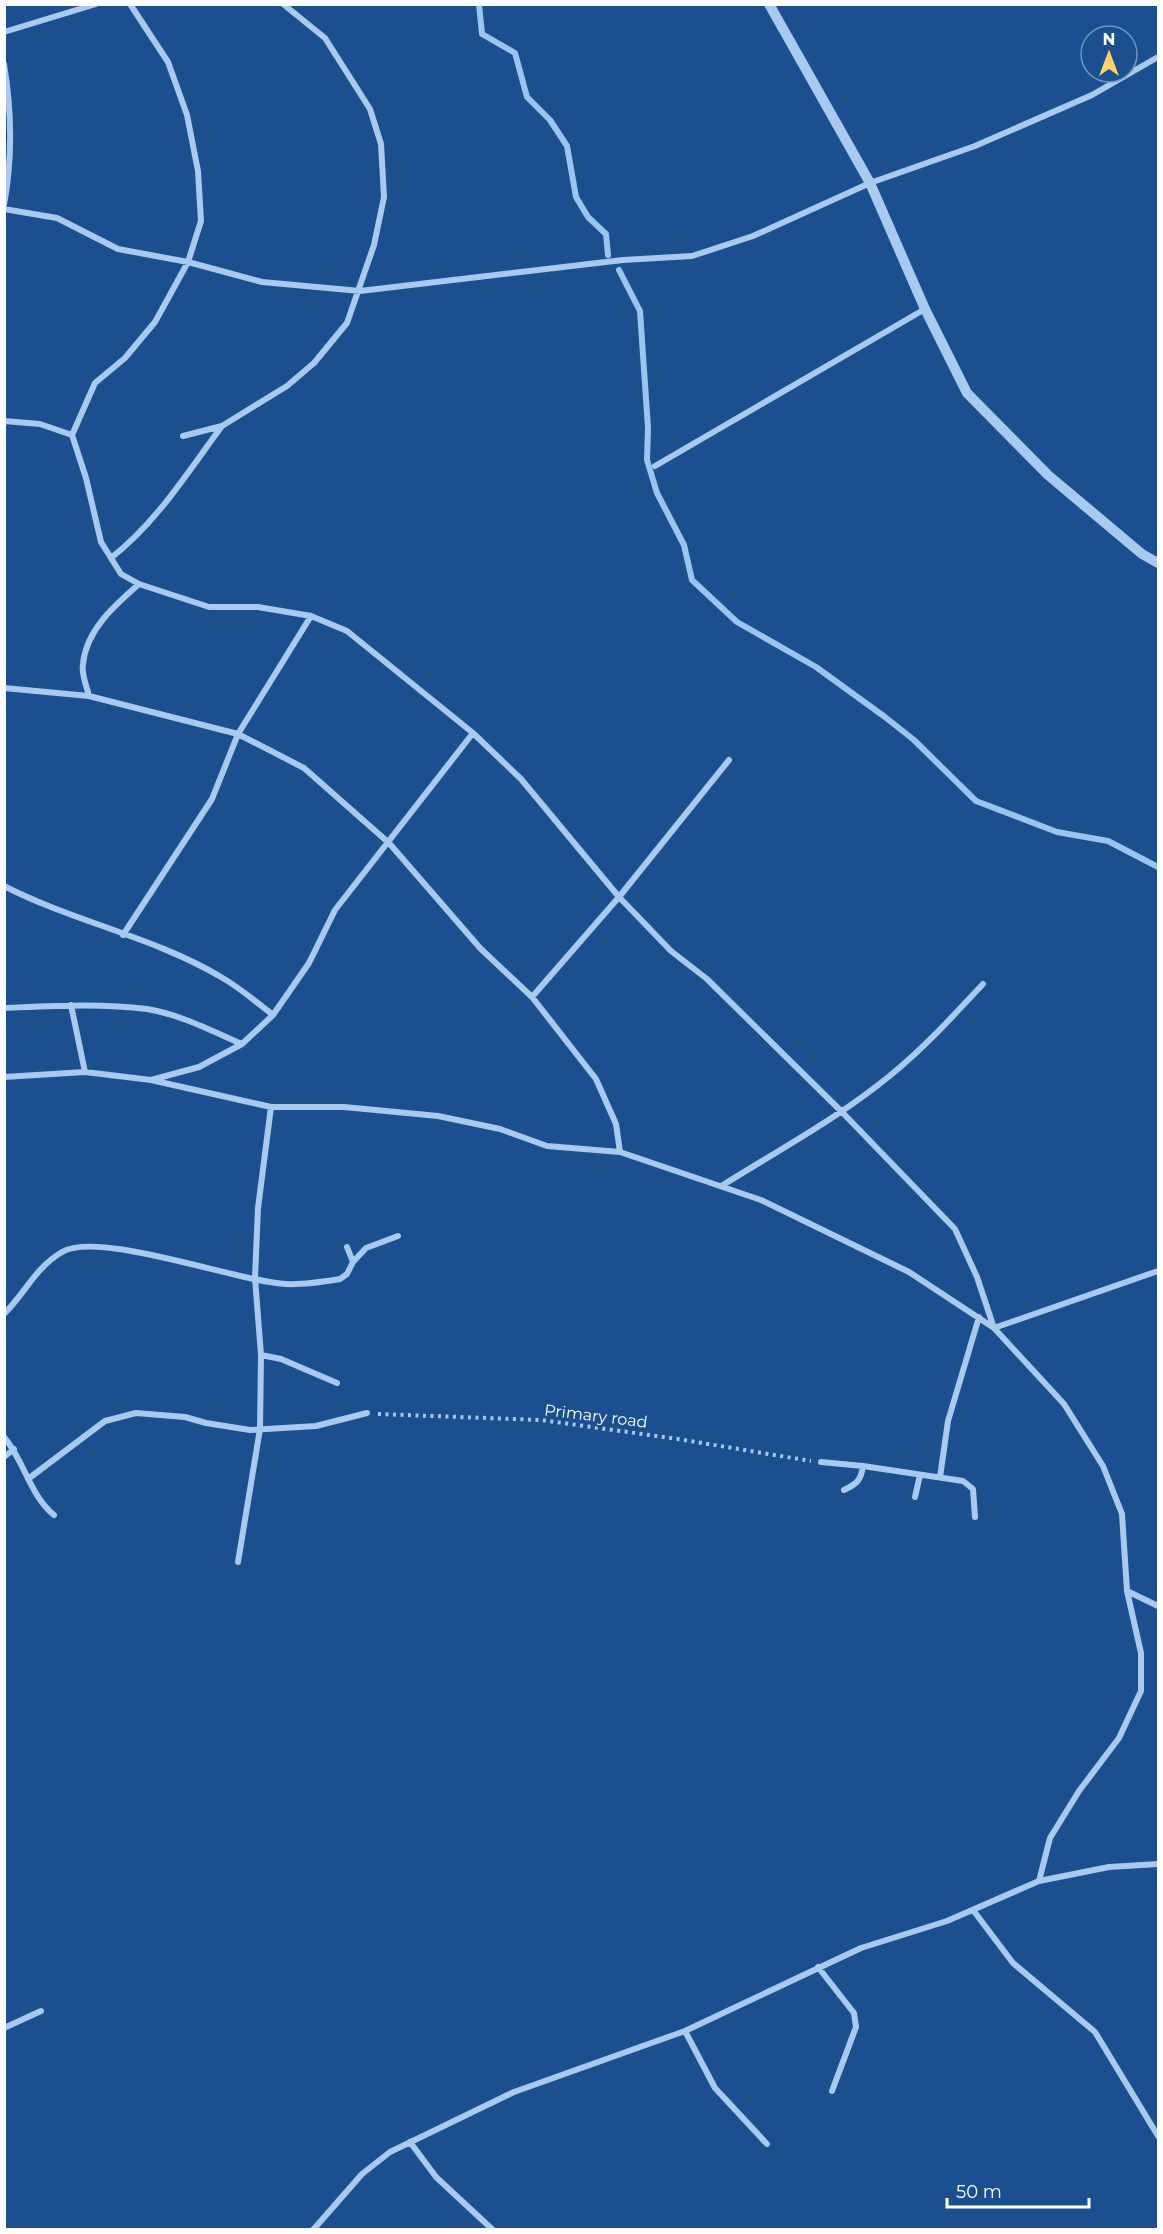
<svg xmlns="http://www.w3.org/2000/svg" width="1163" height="2234" font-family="Montserrat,sans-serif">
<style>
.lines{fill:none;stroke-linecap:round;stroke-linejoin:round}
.stream{stroke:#9cc4f0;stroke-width:6}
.path{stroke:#a9c9ee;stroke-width:4;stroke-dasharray:3 4.5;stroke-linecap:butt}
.minor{stroke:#a9c9ee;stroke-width:6}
.tertiary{stroke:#a9c9ee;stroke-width:10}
.labels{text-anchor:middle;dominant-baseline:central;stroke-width:4.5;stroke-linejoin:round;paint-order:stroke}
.street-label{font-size:16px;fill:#fff;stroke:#1b4f8f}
</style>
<rect width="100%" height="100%" fill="#1b4f8f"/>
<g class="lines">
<path class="stream" d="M479,4L482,34L515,53L527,97L550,120L567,146L576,197L588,217L606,234L608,255
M619,270L640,311L648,428L647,460L657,493L684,545L692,580L737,622L816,667L885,717L914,740L976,801L1057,832L1108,841L1158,867"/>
<path class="path" d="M378,1414L541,1420L678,1439L811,1461"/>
<path class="minor" d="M130,4L168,62L187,115L198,171L201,221L188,262L155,322L125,358L95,383L72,435L86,478L101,542L121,574L139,584L209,607H258L311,616L347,631L473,733L521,779L619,897L671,951L707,979L841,1111L955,1229L977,1277L994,1328L1158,1271
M4,32L96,4
M4,64C12,112 13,156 4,205
M4,209L57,218L118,249L188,262L262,282L360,291L623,260L692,256L753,236L870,183L975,146L1092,95L1158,57
M4,421L40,424L72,435
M183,436L222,426L287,386L314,363L347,323L374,245L384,197L381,144L370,109L325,38L283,4
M655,466L925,309
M111,558C157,522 187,473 222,426
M4,688L89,696L238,734L304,768L389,843L480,948L532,997L596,1079L616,1124L620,1152
M89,696C87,687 81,674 83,664C86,630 115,605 139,584
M4,886C74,922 154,937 221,977C239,987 256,1002 273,1015
M123,935L212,799L238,734L311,616
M532,997L619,897L729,760
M71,1005L85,1072
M4,1008C52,1006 100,1003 147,1009C179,1014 212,1031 242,1044
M4,1077L85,1072L151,1080L271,1107H344L438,1116L500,1129L547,1146L620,1152L761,1200L909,1272L994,1328L1064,1404L1103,1466L1122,1514L1127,1591L1141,1653V1691L1119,1738L1079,1791L1050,1838L1039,1881
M151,1080L199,1067L242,1044L273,1015L309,963L335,910L473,733
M723,1185C779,1150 840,1117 892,1074C925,1047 954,1015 983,984
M353,1262L366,1248L398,1236
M4,1314C26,1292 35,1268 62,1252C99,1230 238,1282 286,1284C304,1285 322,1282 340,1279L347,1274L353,1262L347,1247
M261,1355L281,1359L337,1383
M4,1437C25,1462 29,1494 54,1515
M4,1457L14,1449
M821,1462L863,1466L963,1481L973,1489L975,1517
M940,1477L948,1421L979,1317
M28,1479L105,1421L136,1413L185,1417L206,1423L250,1430L316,1426L367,1413
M844,1490C857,1484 861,1480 863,1466
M915,1497L920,1475
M238,1562L260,1429L261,1355L255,1278L258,1208L271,1107
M1127,1591L1158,1606
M973,1910L1013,1963L1095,2032L1158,2136
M818,1967L854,2013L856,2027L832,2091
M4,2028L41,2011
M685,2031L715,2088L767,2144
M410,2142L436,2177L493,2230
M313,2230L362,2174L390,2152L514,2092L685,2031L861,1948L947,1921L1039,1881L1109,1867L1158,1864"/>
<path class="tertiary" d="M769,4L870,183L925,309L967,393L1048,475L1142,554L1158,563"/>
</g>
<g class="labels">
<g class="street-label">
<text transform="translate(596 1416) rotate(7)">Primary road</text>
</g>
</g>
<rect width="1163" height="2234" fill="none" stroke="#ffffff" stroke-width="12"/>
<g transform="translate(1109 54)"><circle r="28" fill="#1b4f8f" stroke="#7695bc" stroke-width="1.5"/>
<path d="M0-4.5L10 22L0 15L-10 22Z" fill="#ffd166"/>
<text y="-9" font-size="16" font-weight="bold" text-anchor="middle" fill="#ffffff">N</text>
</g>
<path d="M947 2198v9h142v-9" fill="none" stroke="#ffffff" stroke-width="3"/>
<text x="956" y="2198" font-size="18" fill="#ffffff" stroke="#1b4f8f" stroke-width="4.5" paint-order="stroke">50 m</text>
</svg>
